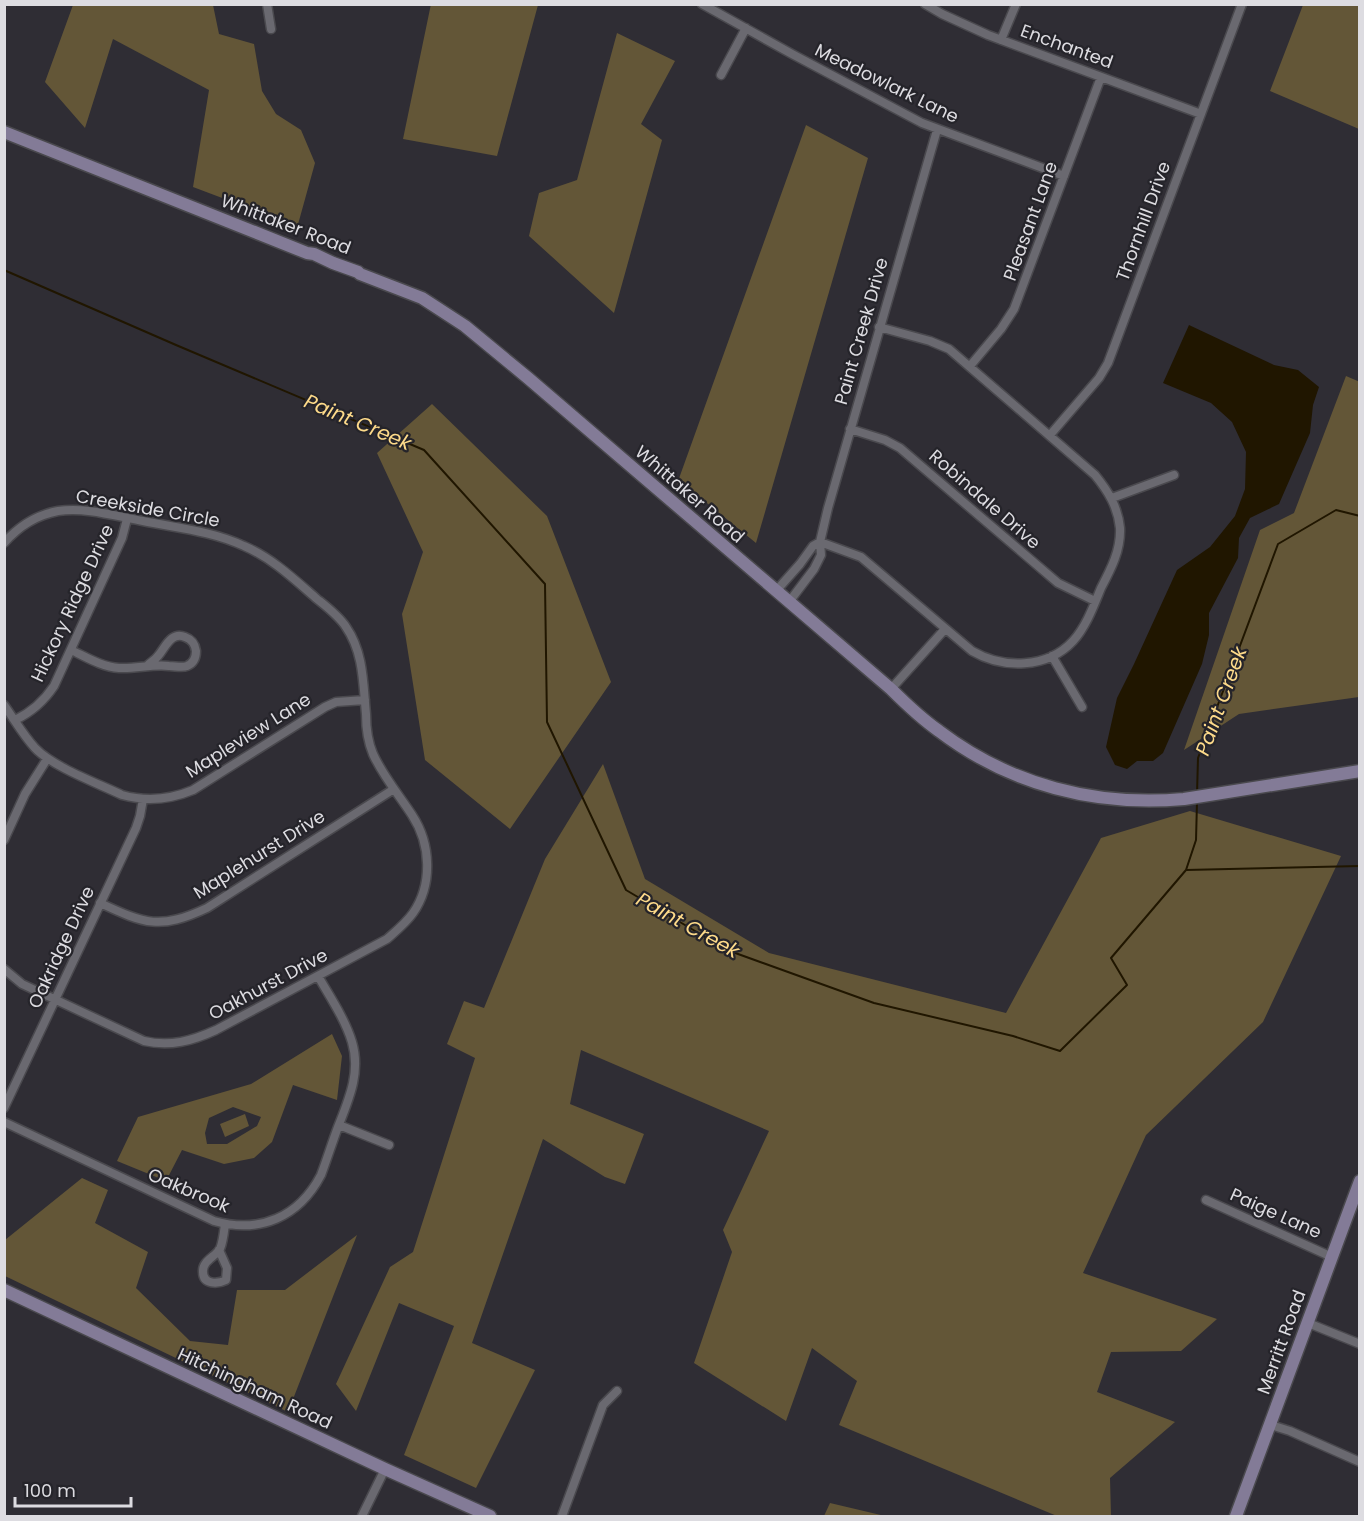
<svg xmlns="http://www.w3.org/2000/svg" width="1364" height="1521" font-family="Poppins,sans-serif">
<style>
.green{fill:#635637;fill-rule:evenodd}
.water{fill:#201600}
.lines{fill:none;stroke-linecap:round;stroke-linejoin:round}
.stream{stroke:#201600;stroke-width:2}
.street-casing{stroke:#4a494e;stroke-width:11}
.secondary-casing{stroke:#4a494e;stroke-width:15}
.street{stroke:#6a6970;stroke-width:8}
.secondary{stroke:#837b97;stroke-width:12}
.labels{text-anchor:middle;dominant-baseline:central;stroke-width:4.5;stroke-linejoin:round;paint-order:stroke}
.street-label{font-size:18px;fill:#dddce1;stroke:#25242a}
.water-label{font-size:20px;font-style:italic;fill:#fdda8a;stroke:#25242a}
</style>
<rect width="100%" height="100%" fill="#2f2d34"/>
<path class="green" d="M431,4L538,5L497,156L403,139Z
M73,5H213L219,34L254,44L262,91L276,114L301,130L315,163L297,228L283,221L193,187L209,90L113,39L85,128L45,82Z
M1303,5H1359V129L1270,91Z
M617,33L675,61L641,124L662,140L614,313L529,236L539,193L577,180Z
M806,125L868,158L756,543L702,499L677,484Z
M1346,376L1360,382L1359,697L1239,714L1184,750L1260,530L1294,513Z
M432,404L547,516L611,682L510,829L425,760L402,614L423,552L377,453Z
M603,764L645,879L769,953L1006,1013L1101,838L1190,811L1341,856L1263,1022L1146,1135L1083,1273L1217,1319L1181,1351L1111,1352L1097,1392L1175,1422L1110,1478L1111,1516H1057L839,1425L857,1381L812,1348L786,1421L694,1363L732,1252L723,1230L769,1131L581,1050L570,1104L644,1134L625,1184L605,1177L543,1139L472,1343L535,1370L476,1488L404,1455L454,1326L399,1303L356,1411L336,1384L390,1267L413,1252L475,1058L447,1044L464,1001L484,1008L545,859Z
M332,1034L342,1056L337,1100L293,1085L272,1142L254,1158L224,1164L182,1150L166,1181L117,1161L138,1117L251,1084ZM233,1107L261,1117L257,1126L227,1144H207L205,1133L209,1118Z
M245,1114L249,1126L225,1137L220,1124Z
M82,1178L108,1190L95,1223L148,1252L136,1288L190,1341L228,1345L237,1290H285L357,1235L288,1412L5,1276V1240Z
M830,1503L885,1516H824Z"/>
<path class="water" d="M1189,325L1274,365L1298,370L1319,387L1313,405L1310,433L1279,504L1250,518L1239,538L1238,558L1209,613V635L1202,664L1163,753L1153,761H1137L1127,769L1115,765L1106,747L1117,698L1134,664L1177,570L1210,547L1235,516L1245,489L1246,452L1232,422L1211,403L1163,383Z"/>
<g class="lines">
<path class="stream" d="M4,270L176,345L424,450L545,584L547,722L626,890L727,950L874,1003L1013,1036L1060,1051L1127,985L1111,958L1186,870L1196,840L1197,802
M1197,794L1198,758L1278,544L1336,510L1360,516
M1186,870L1360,866"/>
<defs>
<path id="street" d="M267,4L271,29
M702,4L792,54L922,123L1064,176
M925,4L942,14L988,35L1201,114
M1001,40L1016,4
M721,75L746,28
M970,366L1001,329L1014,309L1101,77
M850,429L885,440L900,448L1058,583L1095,601
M1050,435L1099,378L1108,363L1242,4
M1112,498L1174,475
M820,542L861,557L972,651C1003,669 1047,669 1073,641C1086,627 1094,605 1101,588C1111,569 1121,550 1120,528C1118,507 1108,491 1095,475L949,349L930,341L879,327
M4,543C18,527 36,515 58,511C86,507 115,516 143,521C177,528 212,531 244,546C272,558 294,579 317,599C327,607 339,616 346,627C364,653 363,684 366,714C366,727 368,742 373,754C383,776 399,795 412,815C431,844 433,884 413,913C406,923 396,931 387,939L216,1030C192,1041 170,1047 144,1041L22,984L4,969
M776,591L800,564L813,546L820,542
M789,602L814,569L821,555L820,542L828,508L937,130
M71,650C86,657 102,667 119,668C136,669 152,664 169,666C175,666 182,668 187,666C194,663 196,657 196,651C195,644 191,639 185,637C171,631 165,648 158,656C155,660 151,662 148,665
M1052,656L1082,707
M891,689L945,629
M4,705C14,719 23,735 35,748C53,767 97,783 122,795C147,802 169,800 193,790L325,707L336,702L365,700
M15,720C32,712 44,701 54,686L122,538L127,519
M4,840L25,794L47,759
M100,903C145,924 160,930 207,908L394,789
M4,1108L136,828L140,816L143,799
M4,1122L214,1221C260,1234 299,1217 321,1175C327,1159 332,1143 338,1127C349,1099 361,1072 352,1042C345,1019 330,997 318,976
M339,1125L389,1145
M1206,1200L1332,1257
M219,1250L227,1268L226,1280C218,1284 203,1285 203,1272C202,1261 215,1257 220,1249C223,1242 224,1232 225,1224
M1308,1323L1360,1344
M1271,1425L1290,1431L1360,1462
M362,1516L385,1469
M562,1516L603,1405L617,1391"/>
<path id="secondary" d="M4,132L307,253L314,254L333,263L358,272L360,274L422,298L465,326L528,378L891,689C906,704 922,719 939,731C1010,785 1096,807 1184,799L1360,771
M4,1290L385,1469L490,1516
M1236,1516L1360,1181"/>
</defs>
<use href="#street" class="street-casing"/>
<use href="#secondary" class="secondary-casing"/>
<use href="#street" class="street"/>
<use href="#secondary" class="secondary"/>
</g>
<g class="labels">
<g class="street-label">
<text transform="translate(1067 46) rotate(20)">Enchanted</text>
<text transform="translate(887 83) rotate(26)">Meadowlark Lane</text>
<text transform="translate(1030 221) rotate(-70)">Pleasant Lane</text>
<text transform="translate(1143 221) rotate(-70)">Thornhill Drive</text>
<text transform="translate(286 224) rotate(21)">Whittaker Road</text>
<text transform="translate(861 331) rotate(-74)">Paint Creek Drive</text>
<text transform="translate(690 494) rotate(41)">Whittaker Road</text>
<text transform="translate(985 499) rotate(41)">Robindale Drive</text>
<text transform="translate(148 508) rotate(10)">Creekside Circle</text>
<text transform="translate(72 603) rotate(-65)">Hickory Ridge Drive</text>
<text transform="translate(248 735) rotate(-32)">Mapleview Lane</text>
<text transform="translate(259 854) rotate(-32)">Maplehurst Drive</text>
<text transform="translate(61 947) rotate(-65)">Oakridge Drive</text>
<text transform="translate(268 984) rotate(-28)">Oakhurst Drive</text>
<text transform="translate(189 1190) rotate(23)">Oakbrook</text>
<text transform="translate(1276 1213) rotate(24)">Paige Lane</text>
<text transform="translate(1281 1342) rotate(-70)">Merritt Road</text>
<text transform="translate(255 1388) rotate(25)">Hitchingham Road</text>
</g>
<g class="water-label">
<text transform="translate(358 422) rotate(23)">Paint Creek</text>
<text transform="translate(1221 701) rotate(-70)">Paint Creek</text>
<text transform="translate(688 925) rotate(29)">Paint Creek</text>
</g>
</g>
<rect width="1364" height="1521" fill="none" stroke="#dddce1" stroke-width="12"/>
<path d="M15 1497v9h116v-9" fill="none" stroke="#dddce1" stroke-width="3"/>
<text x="24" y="1497" font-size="18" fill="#dddce1" stroke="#25242a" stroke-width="4.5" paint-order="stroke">100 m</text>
</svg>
